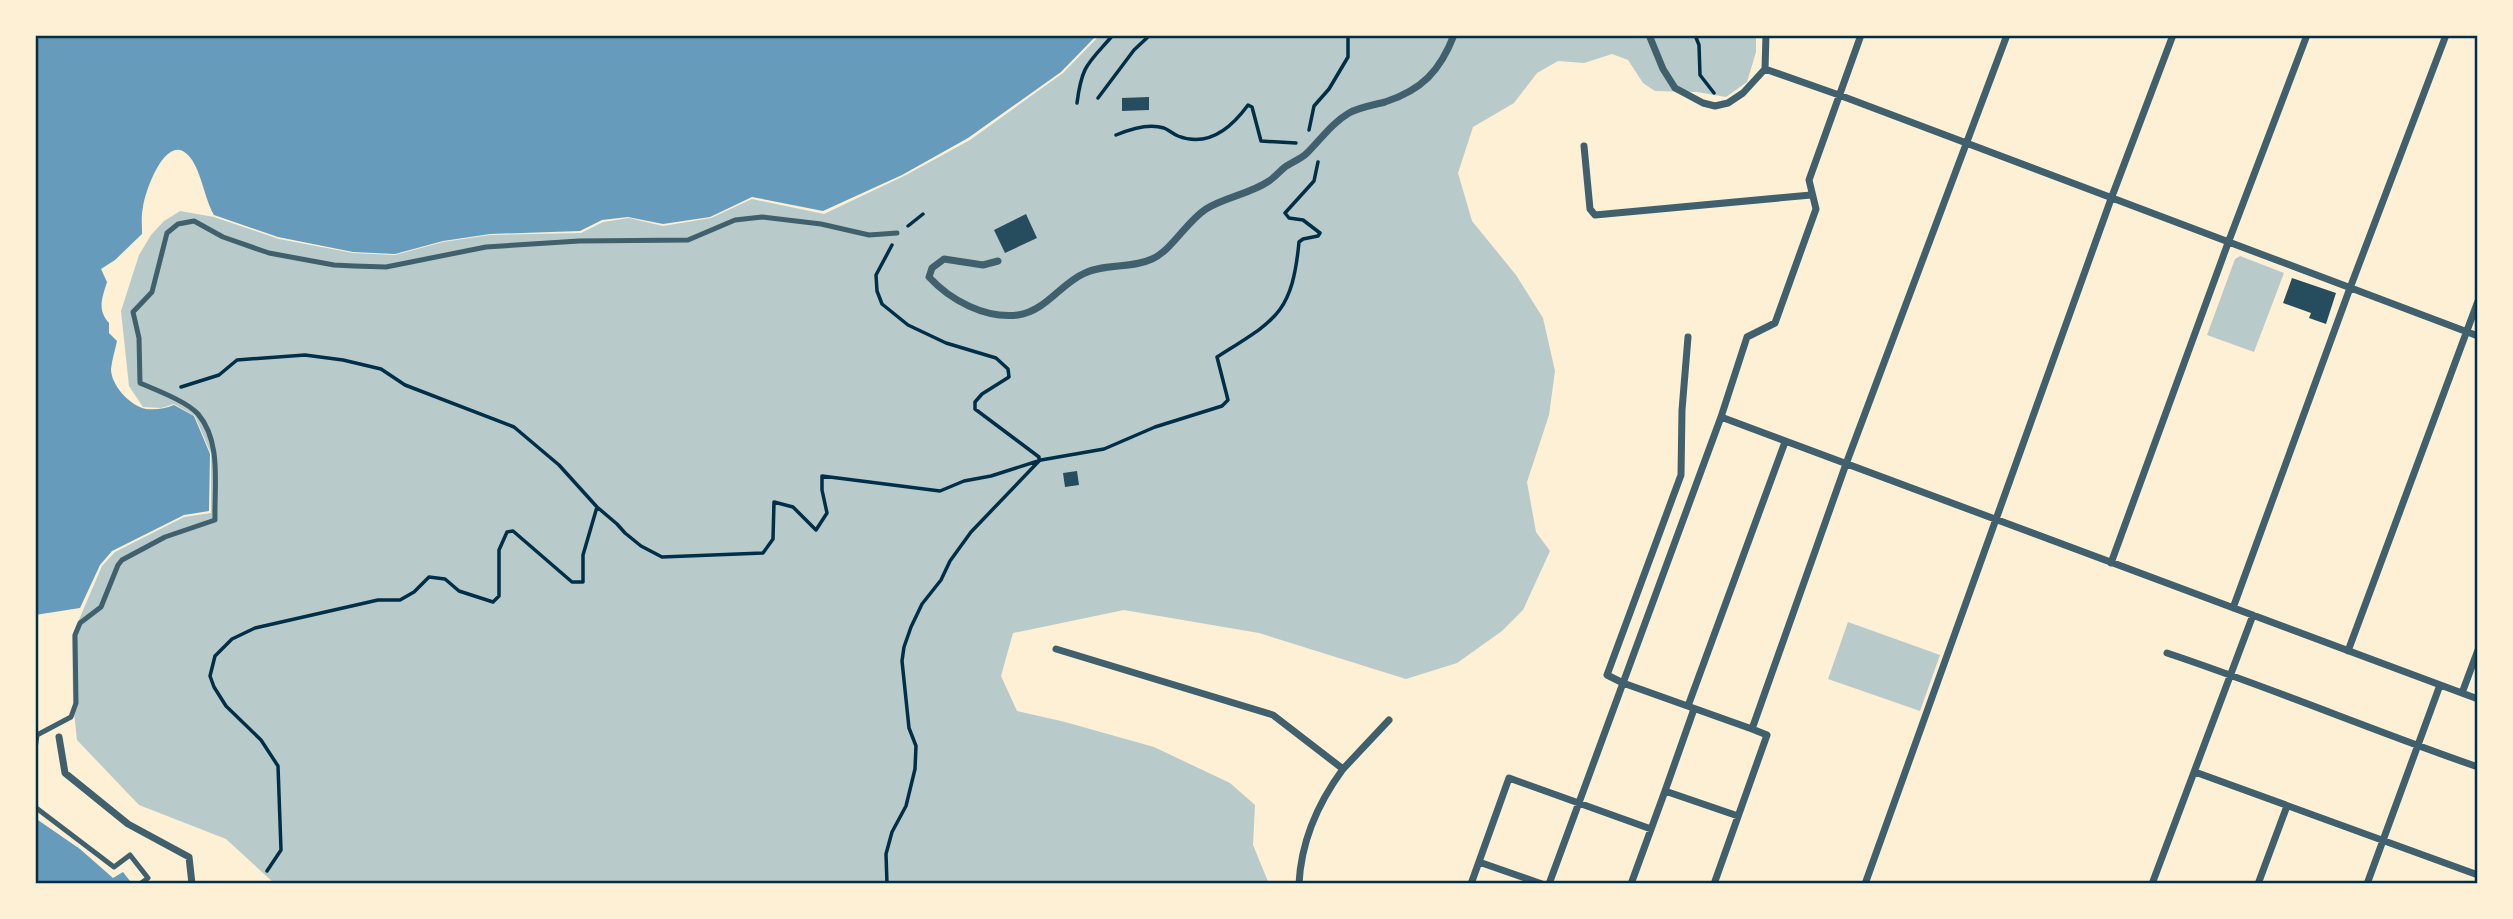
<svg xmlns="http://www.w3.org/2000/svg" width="2513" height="919" font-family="Lato,sans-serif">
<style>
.green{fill:#b9caca}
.water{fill:#669bbc}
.building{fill:#264d5e}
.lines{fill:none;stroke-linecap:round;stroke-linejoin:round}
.path{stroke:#003049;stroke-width:3.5}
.service{stroke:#3f606c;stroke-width:5}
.minor{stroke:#3f606c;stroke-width:7}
.neatline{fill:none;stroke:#003049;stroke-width:2.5}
</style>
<rect width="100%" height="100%" fill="#fdf0d5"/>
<path class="green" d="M1100,35H1756V52L1747,82L1726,97L1697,92L1655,91L1643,83L1628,60L1612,54L1584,63L1558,61L1537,73L1514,103L1473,127L1458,173L1472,221L1516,275L1543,318L1555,371L1549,415L1527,482L1536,532L1550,551L1523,610L1502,631L1457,663L1406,679L1259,633L1124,610L1013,633L1001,676L1017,711L1065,722L1154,747L1230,783L1255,805L1253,845L1269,884H275L226,839L139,805L77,740L73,703L72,636L102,566L115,552L184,517L211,513V454L195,416L174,404L161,408L143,407L129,386L121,311L139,255L151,235L164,221L180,211L214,217L279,239L353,253L395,255L443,242L490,235L581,233L603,222L629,218L663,226L711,218L752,199L824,214L906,175L970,140L1063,73Z
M2240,256L2284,273L2254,352L2207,335L2235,259Z
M1848,622L1940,655L1920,711L1828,679Z"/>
<path class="water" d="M35,35H1097L1061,72L968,138L902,175L823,211L752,197L710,217L663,224L628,217L602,220L580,231L490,234L443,241L395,254L353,252L278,237L214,215C204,198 201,168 188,155C166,132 145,191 143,207C141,216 142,225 142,234L115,260L101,269L107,282C102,298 97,310 109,323V333L117,341C115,350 112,360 111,369C111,385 130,406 146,409C156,410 164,409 174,405L194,416L210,454L209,511L184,515L112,551L100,565L80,608L35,615Z
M35,818L80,849L113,878L123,872L130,881L126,884H35Z"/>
<path class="building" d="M1149,97V110L1122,111V98Z
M1026,214L1037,238L1005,253L994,230Z
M2292,278L2336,293L2326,324L2309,318L2311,313L2283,303Z
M1077,471L1079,485L1065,487L1063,473Z"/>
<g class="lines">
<path class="path" d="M1695,35L1699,45L1700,75L1714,93
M1098,98L1134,50L1150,35
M1077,103C1082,64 1088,64 1113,35
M1309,130L1314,106L1329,89L1348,57V35
M1116,135C1130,129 1149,123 1164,128C1169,130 1173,134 1178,136C1208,148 1232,127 1248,105L1252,107L1261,141L1296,143
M908,226L923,214
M181,387L219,375L237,360L305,355L343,360L381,369L405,385L514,427L559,465L597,507L617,524L625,533L641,546L662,557L763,553L773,539L774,502L793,507L816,530L827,513L822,490V476L940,491L964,481L991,476L1041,460L1104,449L1155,427L1222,406L1228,400L1217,357C1275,320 1292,315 1299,242L1303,239L1318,236L1320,233L1303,220L1289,218L1285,213L1314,181L1318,162
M267,871L281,850L278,766L261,740L226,706L214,687L210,676L215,656L232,639L255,628L378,600H400L414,592L429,577L445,579L459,591L493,602L499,596V550L507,532L513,531L572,582H583V555L597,507
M887,884L886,854L892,832L906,806L915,769L916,746L909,728L902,661L904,647L911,627L922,604L941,580L950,561L971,532L1039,461V457L975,409V402L982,394L1009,377L1008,369L996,358L946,343L908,325L882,304L877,291L876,275L892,245"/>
<path class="service" d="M35,749L37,735L71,717L76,703L75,635L80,623L101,607L118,565L122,560L165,537L215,520C214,486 222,442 198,414C186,401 156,390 140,383L139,338L133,312L152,292L167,233L178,224L194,221L223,237L269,253L334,265L354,266L386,267L486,247L579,241L688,240L735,220L762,217L821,224L869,235L897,233
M35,807L114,867L130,855L148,878L140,884"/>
<path class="minor" d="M1649,35L1663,69L1675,88L1703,103L1715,106L1728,103L1743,93L1765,69L1839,95L2478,336
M1765,69L1766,35
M1584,146L1590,209L1595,215L1811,195
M998,261L983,265L944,259L932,268L929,277C950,300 985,319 1018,315C1046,311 1061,283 1085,273C1106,263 1131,269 1152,259C1172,250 1186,222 1206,209C1225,197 1250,194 1269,181C1275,177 1280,171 1285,167C1292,162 1301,159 1307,153C1321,139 1332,123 1349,113C1360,107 1374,105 1385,102C1422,90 1440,71 1454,35
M1688,337L1682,410L1681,475L1607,675L1623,683L1752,729L1846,464L2007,35
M1721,417L2478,699
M2111,563L2228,243L2307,35
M2233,608L2350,288L2446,35
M1056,649L1273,715L1343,769C1318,803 1301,841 1299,884
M2348,651L2478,301
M2167,653C2272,688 2374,731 2478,767
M2462,693L2478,650
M1688,706L1785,442
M59,737L65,773L128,824L189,857L192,884
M1343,769L1389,720
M2195,772L2478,875
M1665,791L1694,709
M1479,862L1542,884
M1471,884L1509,778L1651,829
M1549,884L1721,417L1747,337L1775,323L1816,209L1809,180L1861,35
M1631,884L1665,791L1738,816
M1714,884L1767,735L1752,729
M1865,884L2111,199L2173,35
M2152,884L2253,615
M2258,884L2287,806
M2367,884L2440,685"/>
</g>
<rect width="2513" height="919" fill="none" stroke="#fdf0d5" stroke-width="74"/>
<rect x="37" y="37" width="2439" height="845" class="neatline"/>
</svg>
